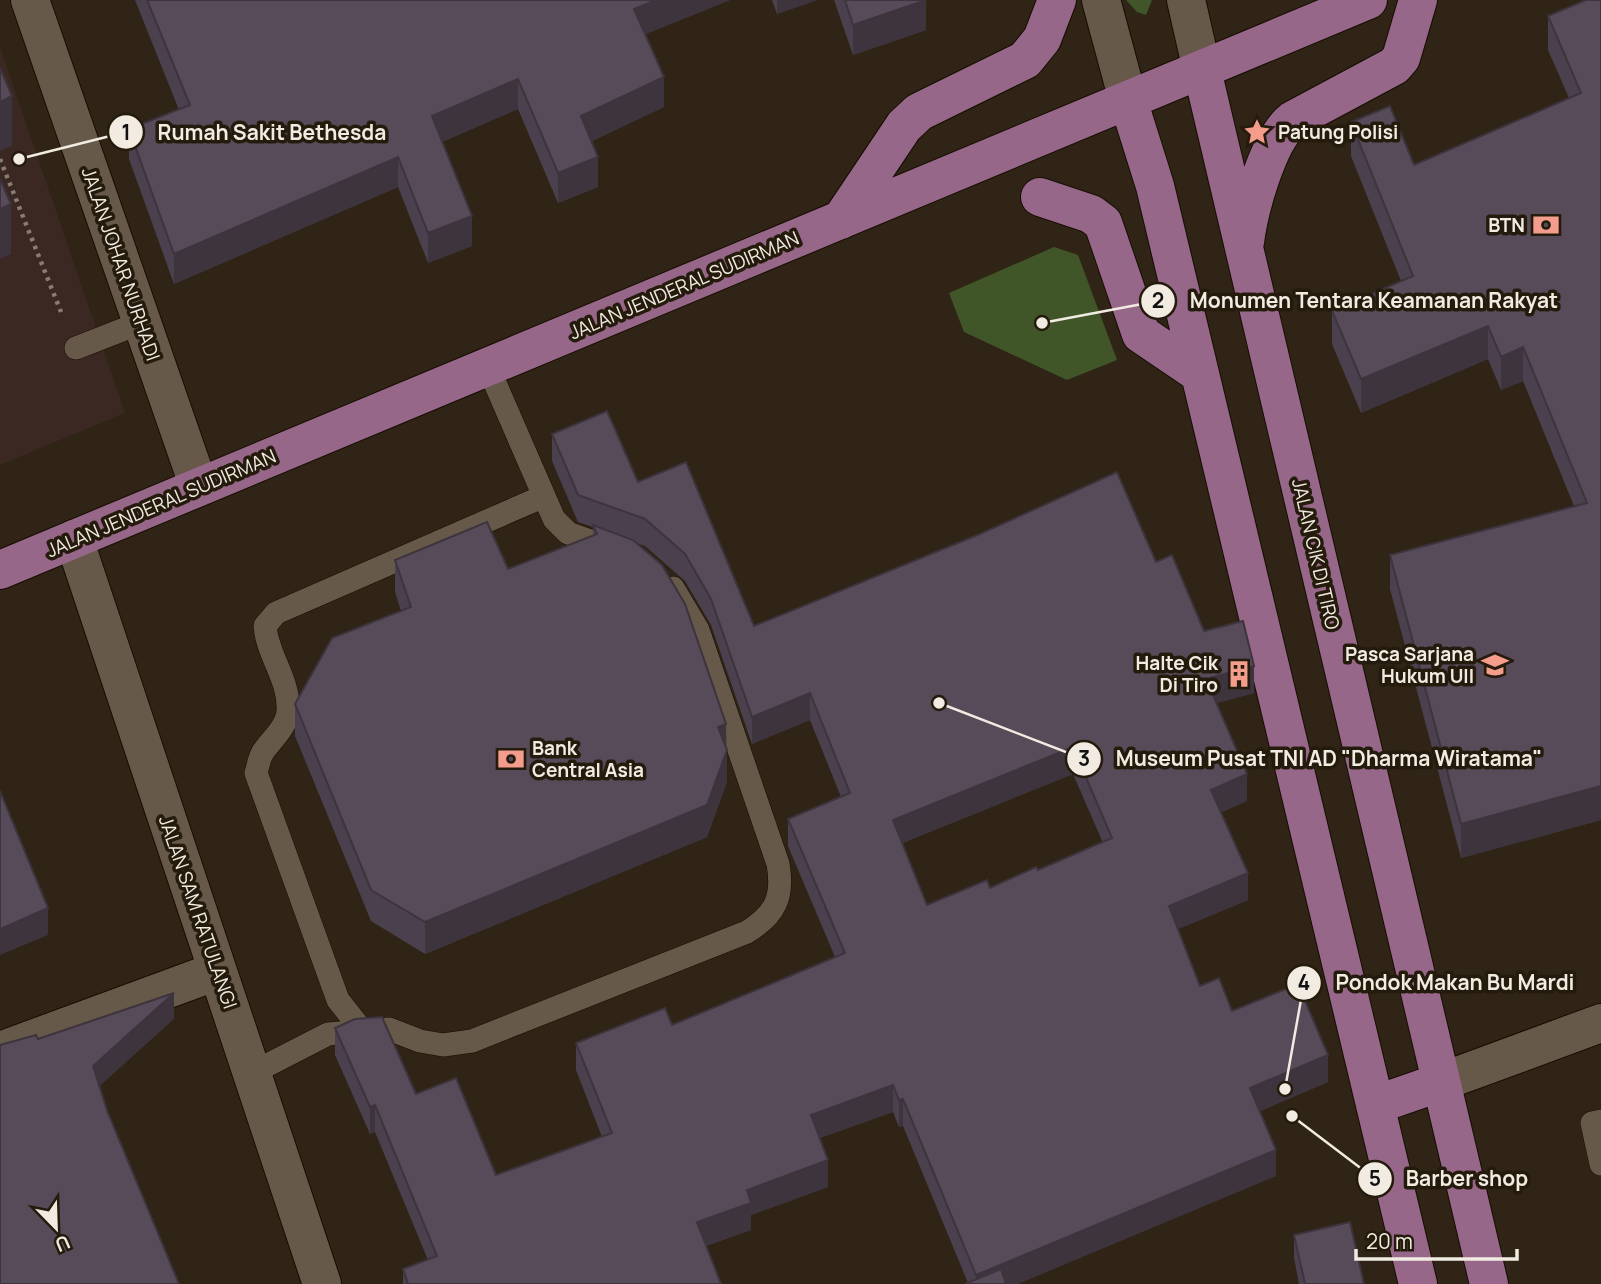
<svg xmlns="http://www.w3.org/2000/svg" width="1601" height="1284" font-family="Manrope,sans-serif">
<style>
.medical{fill:#3b2823}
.green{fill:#405629}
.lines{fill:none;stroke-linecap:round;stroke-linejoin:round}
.service-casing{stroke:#170d02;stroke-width:24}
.minor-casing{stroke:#170d02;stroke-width:40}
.tertiary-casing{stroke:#170d02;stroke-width:40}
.secondary-casing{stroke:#170d02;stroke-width:40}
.primary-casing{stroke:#170d02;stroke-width:40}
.path{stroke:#877e71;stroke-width:4.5;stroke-dasharray:3.5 5;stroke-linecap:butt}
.service{stroke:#665949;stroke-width:23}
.minor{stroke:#665949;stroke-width:38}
.tertiary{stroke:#665949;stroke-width:38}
.secondary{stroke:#665949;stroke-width:38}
.primary{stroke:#976789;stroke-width:38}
.wall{fill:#4b404d;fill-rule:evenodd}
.shaded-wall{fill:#3d343e}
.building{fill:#574a59;stroke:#3d343e;stroke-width:2;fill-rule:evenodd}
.labels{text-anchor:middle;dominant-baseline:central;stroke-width:7;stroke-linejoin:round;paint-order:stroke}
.poi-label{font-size:19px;font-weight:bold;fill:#f2ebe1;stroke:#251b0c;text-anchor:end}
.street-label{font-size:19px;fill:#f2ebe1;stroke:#251b0c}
.leader{fill:none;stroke:#f2ebe1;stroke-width:2.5}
.callout-dot{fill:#f2ebe1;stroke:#251b0c;stroke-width:2.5}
.mark-label{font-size:21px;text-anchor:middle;font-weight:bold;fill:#111}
.callout-label{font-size:21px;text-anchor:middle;font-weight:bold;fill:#f2ebe1;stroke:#251b0c;stroke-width:7;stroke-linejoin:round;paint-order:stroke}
</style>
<rect width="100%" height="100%" fill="#2f2415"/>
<path class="medical" d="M0,47L125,413L0,465Z"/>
<path class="green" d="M1126,0H1152L1146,15L1137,12Z
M1054,247L1078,255L1117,360L1067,380L964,332L949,293Z"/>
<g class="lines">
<defs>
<path id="service" d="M76,348L140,323
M488,367L554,519L568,533L613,549
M361,1029L338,1000L256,773C258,767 259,758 263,752C271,740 287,727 288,711C290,680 267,655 265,626L276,613L542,497
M252,1073L328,1034L389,1029L420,1041L443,1045L472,1041L747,932C775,915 784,897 778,864L698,630L673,588
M1601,1121L1592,1123L1601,1164"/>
<path id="minor" d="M30,0L199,487
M74,539L322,1284
M0,1051L217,971"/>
<path id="tertiary" d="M1441,1082L1601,1023"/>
<path id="secondary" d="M1101,0L1128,100
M1186,0L1202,70"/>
<path id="primary" d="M1202,70L1489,1284
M1128,100L1155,186L1418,1284
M1040,197L1091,214L1103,223L1141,334L1200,374
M841,220L904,126L919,112L1025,60L1042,39L1057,0
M1245,242C1249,210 1268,139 1293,120L1394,66L1401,58L1418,0
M0,570L1368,0
M1375,1105L1441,1082"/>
</defs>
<use href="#service" class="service-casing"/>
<use href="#minor" class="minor-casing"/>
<use href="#tertiary" class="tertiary-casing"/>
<use href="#secondary" class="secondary-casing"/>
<use href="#primary" class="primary-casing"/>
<path class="path" d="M0,159L61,312"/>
<use href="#service" class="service"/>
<use href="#minor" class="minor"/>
<use href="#tertiary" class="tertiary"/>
<use href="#secondary" class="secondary"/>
<use href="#primary" class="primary"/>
</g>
<path class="wall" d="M135,0H730L645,34L664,107L592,141L598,187L558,203L518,109L442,142L472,246L428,263L398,187L174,284L129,159V129L179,110Z
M772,0H817L777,14Z
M834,0H926V30L853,55Z
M1586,0L1601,820L1461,858L1390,589V555L1574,506L1523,381L1501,390L1488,359L1361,413L1332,344V311L1401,281L1351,156V122L1414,165L1569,98L1548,50V16Z
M552,434L638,482L754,626L1156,562L1204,631L1254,693L1217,703L1247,801L1221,812L1248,900L1178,929L1200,986L1232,1011L1328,1082L1260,1111L1276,1176L968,1283L903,1126L899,1127L893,1112L820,1138L828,1187L751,1215V1230L706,1246L721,1284H403V1269L428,1260L375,1132L370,1134L335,1055V1028L416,1094L496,1175L602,1137L576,1070V1043L672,1025L835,957L788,846V819L841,797L810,720L752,744L711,625L685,581L645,546L636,543L726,747L727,782L707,837L425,954L371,921L295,736V704L401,611L395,592V560L508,569L593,536V527L578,522L552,461ZM1073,774L1103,843L1038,870L990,888L927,905L902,843Z
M1294,1235L1364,1284H1299L1294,1258Z"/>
<path class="shaded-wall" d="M656,0H730L634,39V9Z
M777,0H817L777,14Z
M926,0V30L853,55V25Z
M664,77V107L581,146V116Z
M518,79V109L432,146V116Z
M12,96V146L0,151V102Z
M398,157V187L174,284V254Z
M598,157V187L558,203V173Z
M11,204V254L0,259V209Z
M472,216V246L428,263V233Z
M1488,326V359L1361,413V379Z
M1523,347V381L1501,390V357Z
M1254,666V693L1206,706V679Z
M810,693V720L752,744V717Z
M726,724L727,782L707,837L425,954V922L718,727Z
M1073,747V774L893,847V820Z
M1247,774V801L1211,817V790Z
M1601,786V820L1461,858V824Z
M1248,873V900L1169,933V906Z
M48,908V935L0,955V929Z
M174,993V1019L93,1092V1066Z
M1328,1055V1082L1250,1115V1088Z
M893,1085V1112L811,1141V1115Z
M903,1099V1126L899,1127V1100Z
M375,1105V1132L370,1134V1107Z
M1276,1150V1176L1018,1284H976V1275Z
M828,1160V1187L751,1215V1230L697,1249V1222L747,1190Z"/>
<path class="building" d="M147,0H656L634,9L664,77L581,116L598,157L558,173L518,79L432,116L472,216L428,233L398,157L174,254L129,129L190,105Z
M845,0H926L853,25Z
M1586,0H1601V786L1461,824L1390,555L1587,503L1523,347L1501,357L1488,326L1361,379L1332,311L1413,276L1351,122L1390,106L1414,165L1581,93L1548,16Z
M0,68L12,96L0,102Z
M0,179L11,204L0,209Z
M607,411L638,482L686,462L754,626L980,534L1117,472L1156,562L1172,555L1204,631L1243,621L1254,666L1206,679L1247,774L1211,790L1248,873L1169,906L1200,986L1219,978L1232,1011L1298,984L1328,1055L1250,1088L1276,1150L976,1275L903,1099L899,1100L893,1085L811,1115L828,1160L747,1190L751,1203L697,1222L721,1284H408L403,1269L437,1256L375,1105L370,1107L335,1028L355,1019L382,1017L416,1094L456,1078L496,1175L612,1133L576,1043L665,1008L672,1025L845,953L788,819L850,793L810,693L752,717L711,599L685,554L645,519L578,495L552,434ZM1073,747L1112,838L1038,870L1036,867L990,888L987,880L927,905L893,820Z
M487,522L508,569L597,534L593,525L633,540L662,565L685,604L726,724L718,727L727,750L707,805L425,922L371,890L295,704L332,638L411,607L395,560Z
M0,791L48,908L0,929Z
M174,993L93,1066L108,1113L179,1284H0V1045L36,1035L38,1039Z
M1350,1222L1364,1284H1305L1294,1235Z
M1001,1269L1006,1284H965Z"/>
<defs>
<symbol id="sight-bare" viewBox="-9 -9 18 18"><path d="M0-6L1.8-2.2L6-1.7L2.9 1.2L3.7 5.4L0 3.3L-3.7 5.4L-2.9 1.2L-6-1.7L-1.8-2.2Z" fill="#f49d8c" stroke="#251b0c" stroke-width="2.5" paint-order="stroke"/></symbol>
<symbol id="bank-bare" viewBox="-9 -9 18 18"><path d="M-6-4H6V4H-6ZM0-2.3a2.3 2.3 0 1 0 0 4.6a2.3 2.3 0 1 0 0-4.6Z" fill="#f49d8c" stroke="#251b0c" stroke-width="2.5" paint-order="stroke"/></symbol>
<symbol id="university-bare" viewBox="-9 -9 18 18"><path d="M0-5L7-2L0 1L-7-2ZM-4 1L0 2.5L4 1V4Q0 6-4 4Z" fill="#f49d8c" stroke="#251b0c" stroke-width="2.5" paint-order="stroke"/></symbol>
<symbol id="building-bare" viewBox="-9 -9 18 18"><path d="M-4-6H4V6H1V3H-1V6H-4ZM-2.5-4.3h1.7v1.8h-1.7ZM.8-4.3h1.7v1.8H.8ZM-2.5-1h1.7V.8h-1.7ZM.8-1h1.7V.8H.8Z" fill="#f49d8c" stroke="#251b0c" stroke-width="2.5" paint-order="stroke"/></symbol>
</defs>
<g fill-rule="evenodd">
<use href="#sight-bare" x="1238" y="113" width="38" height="38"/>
<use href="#bank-bare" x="1527" y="206" width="38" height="38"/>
<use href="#university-bare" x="1476" y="646" width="38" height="38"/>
<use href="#building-bare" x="1220" y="655" width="38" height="38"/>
<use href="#bank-bare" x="492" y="740" width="38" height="38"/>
</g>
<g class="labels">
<g class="poi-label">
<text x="1278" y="132" text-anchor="start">Patung Polisi</text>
<text x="1525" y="225">BTN</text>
<text x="1474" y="654">Pasca Sarjana<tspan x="1474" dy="22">Hukum UII</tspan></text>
<text x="1218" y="663">Halte Cik<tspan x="1218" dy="22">Di Tiro</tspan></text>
<text x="532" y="748" text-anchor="start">Bank<tspan x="532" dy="22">Central Asia</tspan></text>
</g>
<g class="street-label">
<text transform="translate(121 264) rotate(71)">JALAN JOHAR NURHADI</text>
<text transform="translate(684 285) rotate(-23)">JALAN JENDERAL SUDIRMAN</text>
<text transform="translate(161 503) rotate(-23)">JALAN JENDERAL SUDIRMAN</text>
<text transform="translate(1316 554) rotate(77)">JALAN CIK DI TIRO</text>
<text transform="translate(198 912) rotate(71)">JALAN SAM RATULANGI</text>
</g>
</g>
<path class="leader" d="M19 159L126 132M1042 323L1158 301M939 703L1084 759M1285 1089L1304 983M1292 1116L1375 1179"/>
<g class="callout-dot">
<circle cx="19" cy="159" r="7"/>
<circle cx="1042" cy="323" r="7"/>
<circle cx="939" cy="703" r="7"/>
<circle cx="1285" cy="1089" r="7"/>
<circle cx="1292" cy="1116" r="7"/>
<circle cx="126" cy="132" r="18"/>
<circle cx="1158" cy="301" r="18"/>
<circle cx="1084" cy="759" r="18"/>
<circle cx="1304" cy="983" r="18"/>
<circle cx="1375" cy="1179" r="18"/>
</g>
<g class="mark-label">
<text x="126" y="140">1</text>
<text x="1158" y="308">2</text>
<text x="1084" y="766">3</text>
<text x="1304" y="990">4</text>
<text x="1375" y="1186">5</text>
</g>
<g class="callout-label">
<text x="272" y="140">Rumah Sakit Bethesda</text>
<text x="1374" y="308">Monumen Tentara Keamanan Rakyat</text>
<text x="1329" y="766">Museum Pusat TNI AD "Dharma Wiratama"</text>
<text x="1455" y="990">Pondok Makan Bu Mardi</text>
<text x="1467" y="1186">Barber shop</text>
</g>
<g transform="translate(56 1228) rotate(157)" stroke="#251b0c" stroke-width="5" paint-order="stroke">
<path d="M0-5L12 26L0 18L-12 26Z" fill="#f2ebe1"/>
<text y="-10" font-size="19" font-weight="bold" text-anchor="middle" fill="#f2ebe1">U</text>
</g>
<path d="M1356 1249v10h161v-10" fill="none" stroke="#f2ebe1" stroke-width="3.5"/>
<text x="1366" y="1249" font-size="21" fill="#f2ebe1" stroke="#251b0c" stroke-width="5" paint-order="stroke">20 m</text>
</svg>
